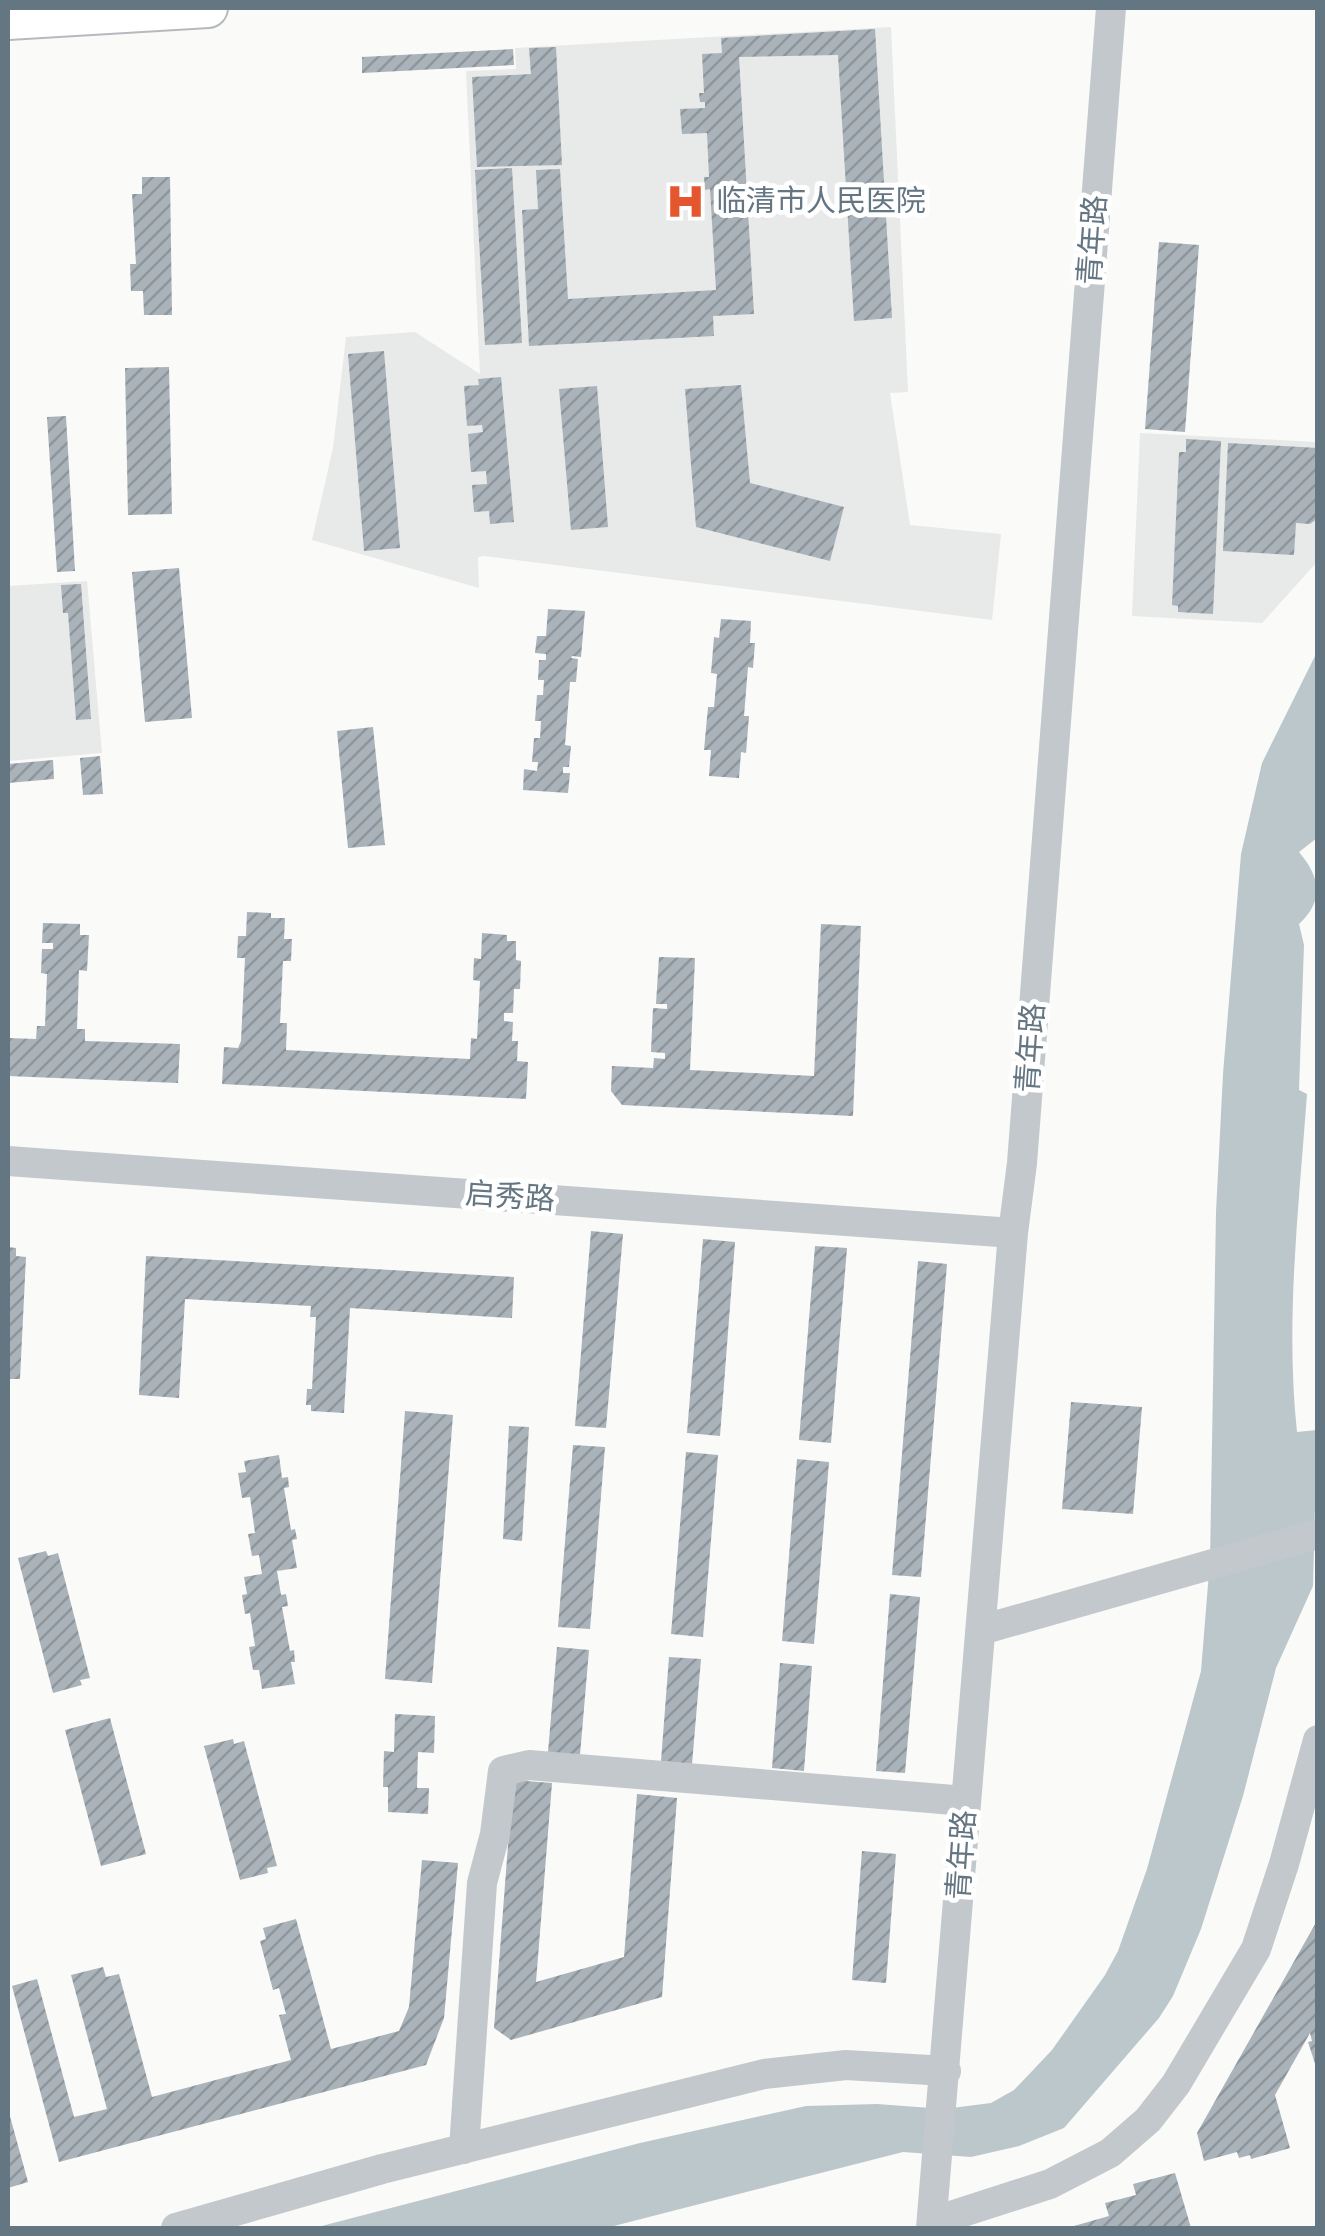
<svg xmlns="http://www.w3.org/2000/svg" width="1325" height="2236" font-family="'Source Sans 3','Noto Sans SC',sans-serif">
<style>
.built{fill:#e8e9e9}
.water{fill:#bbc7cb}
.building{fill:url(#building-hatch)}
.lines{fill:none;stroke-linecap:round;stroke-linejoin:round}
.major-casing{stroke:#b5babe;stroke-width:42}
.minor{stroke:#c3c8cc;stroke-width:30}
.major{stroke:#fff;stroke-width:38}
.labels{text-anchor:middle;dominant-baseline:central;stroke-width:10;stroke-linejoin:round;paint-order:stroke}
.poi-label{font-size:30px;fill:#657683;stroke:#fff;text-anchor:start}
.street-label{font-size:30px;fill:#657683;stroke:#fff}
</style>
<defs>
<pattern id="building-hatch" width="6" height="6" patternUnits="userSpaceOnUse" patternTransform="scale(2.5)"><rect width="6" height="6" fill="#aab3b9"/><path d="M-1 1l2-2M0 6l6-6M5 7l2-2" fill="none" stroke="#8e969c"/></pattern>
</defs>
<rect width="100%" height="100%" fill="#fafaf8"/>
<path class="built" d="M891,27L908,392L890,393L910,525L1001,534L992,620L484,556L478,557L479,588L312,540L333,448L346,337L415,332L480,374L466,71L516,69L515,48Z
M1140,433L1317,442V562L1262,623L1132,616Z
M87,581L102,753L8,761V586Z"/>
<path class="water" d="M1317,652V838L1299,852C1320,877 1325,900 1299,924L1304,945L1299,1090L1307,1094C1299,1206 1285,1320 1297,1432L1317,1430L1313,1586L1276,1668L1243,1796L1201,1929L1173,1996L1159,2018L1064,2128L1019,2146L971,2157L903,2152L606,2228H314L640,2143L806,2106L877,2104L944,2109L991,2103L1014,2090L1052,2050L1105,1975L1118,1951L1147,1869L1201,1671L1210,1560L1216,1212L1223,1074L1241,854L1262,763Z"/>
<path class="building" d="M875,29L892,318L854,321L838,55L739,57L754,314L713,316L714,336L529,346L522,210L538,209L536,170L560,169L568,299L716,290L710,189L705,190L704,177H709L707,133L682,134L680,109L705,108V102H700L699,93H704L702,54L722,53L721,38Z
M556,47L562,165L477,167L472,77L531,74L529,48Z
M513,49L514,65L362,73V57Z
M512,168L522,343L485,345L475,170Z
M142,177H170L172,315H144L143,291H131L130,264H136L132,194H142Z
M1159,242L1199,245L1185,432L1145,429Z
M384,351L400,548L364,551L348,354Z
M169,367L172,514L128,515L125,368Z
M501,377L514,522L490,524L489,511L474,512L472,485L487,484L486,471L471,472L468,434L483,432L482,425L467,426L464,386L479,385L478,379Z
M741,385L750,483L844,507L830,561L696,527L685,389Z
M597,386L608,527L571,530L559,389Z
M66,416L75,571L57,572L47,417Z
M1186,439L1221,441L1213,614L1178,612V606L1172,605L1179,452H1186Z
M1228,443L1318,448V518L1310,524L1296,523L1294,555L1223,551Z
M179,568L192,718L145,722L132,572Z
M81,584L91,719L76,720L68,613H63L61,585Z
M548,609L585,611L581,657L572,656L571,658L578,659L576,682H570L565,745L571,746L569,767H563V773H570L568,793L523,790L524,769L537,771L538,762H532L534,738H540L541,721H535L537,695H543L544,680H538L539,660H546V654L535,653L537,636H546Z
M721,619L751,621L750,643H755L753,668L748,667L744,716H749L746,753L741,752L739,778L709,776L711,750H704L708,707H714L717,674L711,673L714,637L719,638Z
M373,727L385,845L348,848L337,731Z
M100,756L103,794L83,795L80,758Z
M53,760L54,779L8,783V764Z
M247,912L271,913V918H285L284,939H292L291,961H283L280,1023H287L286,1050L470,1059L471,1038L477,1039L480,981L473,980L474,958L481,959L482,933L507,935V941H516V960L521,961L520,989H514L513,1013H504V1021L513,1022L512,1041H518L517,1061L528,1062L526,1099L222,1084L224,1047L238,1048L241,1041L245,958H237L238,936H246Z
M43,923L80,924V935H89L87,971L79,970L77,1029H85V1041L180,1044L178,1083L8,1076V1038L36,1039L37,1026H45L47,974L41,973L42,949H53V943H42Z
M821,924L861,926L853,1116L622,1105L611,1091L612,1066L653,1068L654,1058L665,1059V1053L651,1052L653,1008L667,1009V1004H656L659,957L695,958L690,1070L814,1076Z
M591,1231L623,1234L606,1428L575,1426Z
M703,1239L735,1242L720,1436L687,1433Z
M815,1246L847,1248L831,1443L799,1440Z
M8,1247L16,1248V1256L26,1257L20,1379H8Z
M146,1256L514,1277L512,1318L350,1308L344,1413L311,1411V1405H306L307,1389H312L316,1317H310L311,1306L185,1299L179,1398L139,1395Z
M918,1261L947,1264L921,1577L892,1575Z
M1071,1402L1142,1407L1133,1514L1062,1509Z
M405,1411L453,1415L432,1683L385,1679Z
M509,1426L529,1427L522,1541L503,1539Z
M573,1445L605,1447L590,1629L558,1627Z
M686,1452L718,1455L703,1637L671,1634Z
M279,1455L282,1478L288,1477L289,1487L284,1488L291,1530L295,1529L297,1539L292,1540L297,1568L277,1571L281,1595L286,1594L288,1606L282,1607L290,1651L294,1650L295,1662H291L295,1684L262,1689L259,1670H253L249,1647L255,1646L250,1613L245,1614L242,1595L247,1594L244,1577L262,1574L259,1555L252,1556L248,1534L255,1533L250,1497L242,1498L238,1473L246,1472L244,1461Z
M797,1459L829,1462L814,1644L782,1641Z
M46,1551L48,1556L58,1553L90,1678L80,1680L82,1685L53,1693L18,1558Z
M890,1594L920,1597L905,1773L876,1771Z
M557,1647L589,1650L580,1755L548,1752Z
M669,1657L701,1659L692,1764L661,1761Z
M780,1663L812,1666L804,1771L772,1768Z
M395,1714L435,1716L434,1753L418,1752L417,1788H429L428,1814L388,1812V1787H383L384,1751L394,1752Z
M110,1718L146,1854L101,1866L65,1730Z
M233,1739L234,1744L244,1741L277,1866L267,1868L268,1873L240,1880L204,1746Z
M513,1780L552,1783L536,1982L624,1957L637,1794L677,1798L662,1997L511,2040L494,2028Z
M862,1851L896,1854L886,1983L852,1980Z
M422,1860L458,1863L444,2018L426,2065L59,2162L12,1986L37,1979L74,2117L107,2109L71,1975L103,1967L106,1977L119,1974L152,2097L291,2060L279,2015L286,2014L279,1988L273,1990L260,1941L266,1939L263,1928L296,1919L331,2049L399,2031L409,2007Z
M1318,1919V2073L1308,2042L1312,2041L1310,2033L1275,2095L1290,2148L1251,2159L1250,2155L1239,2158L1237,2152L1204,2161L1197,2133Z
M8,2109L28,2182L8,2188Z
M1175,2173L1191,2228H1067L1109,2216L1105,2203L1136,2195L1133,2184Z"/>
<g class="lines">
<defs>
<path id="major" d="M8,20L208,8"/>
</defs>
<use href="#major" class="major-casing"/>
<path class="minor" d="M8,1161L1013,1233
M981,1630L1318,1534
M464,2149L482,1883L495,1834L503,1771L529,1765L966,1801
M932,2222L1050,2184L1110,2153L1148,2120L1176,2084L1256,1949L1284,1864L1318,1740
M176,2228L382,2169L764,2074L846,2065L946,2071
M931,2228L1013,1233L1022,1163L1111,8"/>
<use href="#major" class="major"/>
</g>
<defs>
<symbol id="hospital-bare" viewBox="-9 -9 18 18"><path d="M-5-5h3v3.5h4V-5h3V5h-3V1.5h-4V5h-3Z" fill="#e4572e" stroke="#fff" stroke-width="2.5" paint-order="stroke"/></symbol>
</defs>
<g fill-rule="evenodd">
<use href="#hospital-bare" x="658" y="174" width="55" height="55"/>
</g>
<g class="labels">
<g class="poi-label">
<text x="716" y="201">临清市人民医院</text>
</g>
<g class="street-label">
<text transform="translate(1093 240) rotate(-86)">青年路</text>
<text transform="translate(1031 1048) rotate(-86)">青年路</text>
<text transform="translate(510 1197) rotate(4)">启秀路</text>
<text transform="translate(962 1855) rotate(-86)">青年路</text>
</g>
</g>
<rect width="1325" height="2236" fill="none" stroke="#657683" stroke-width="20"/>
</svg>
